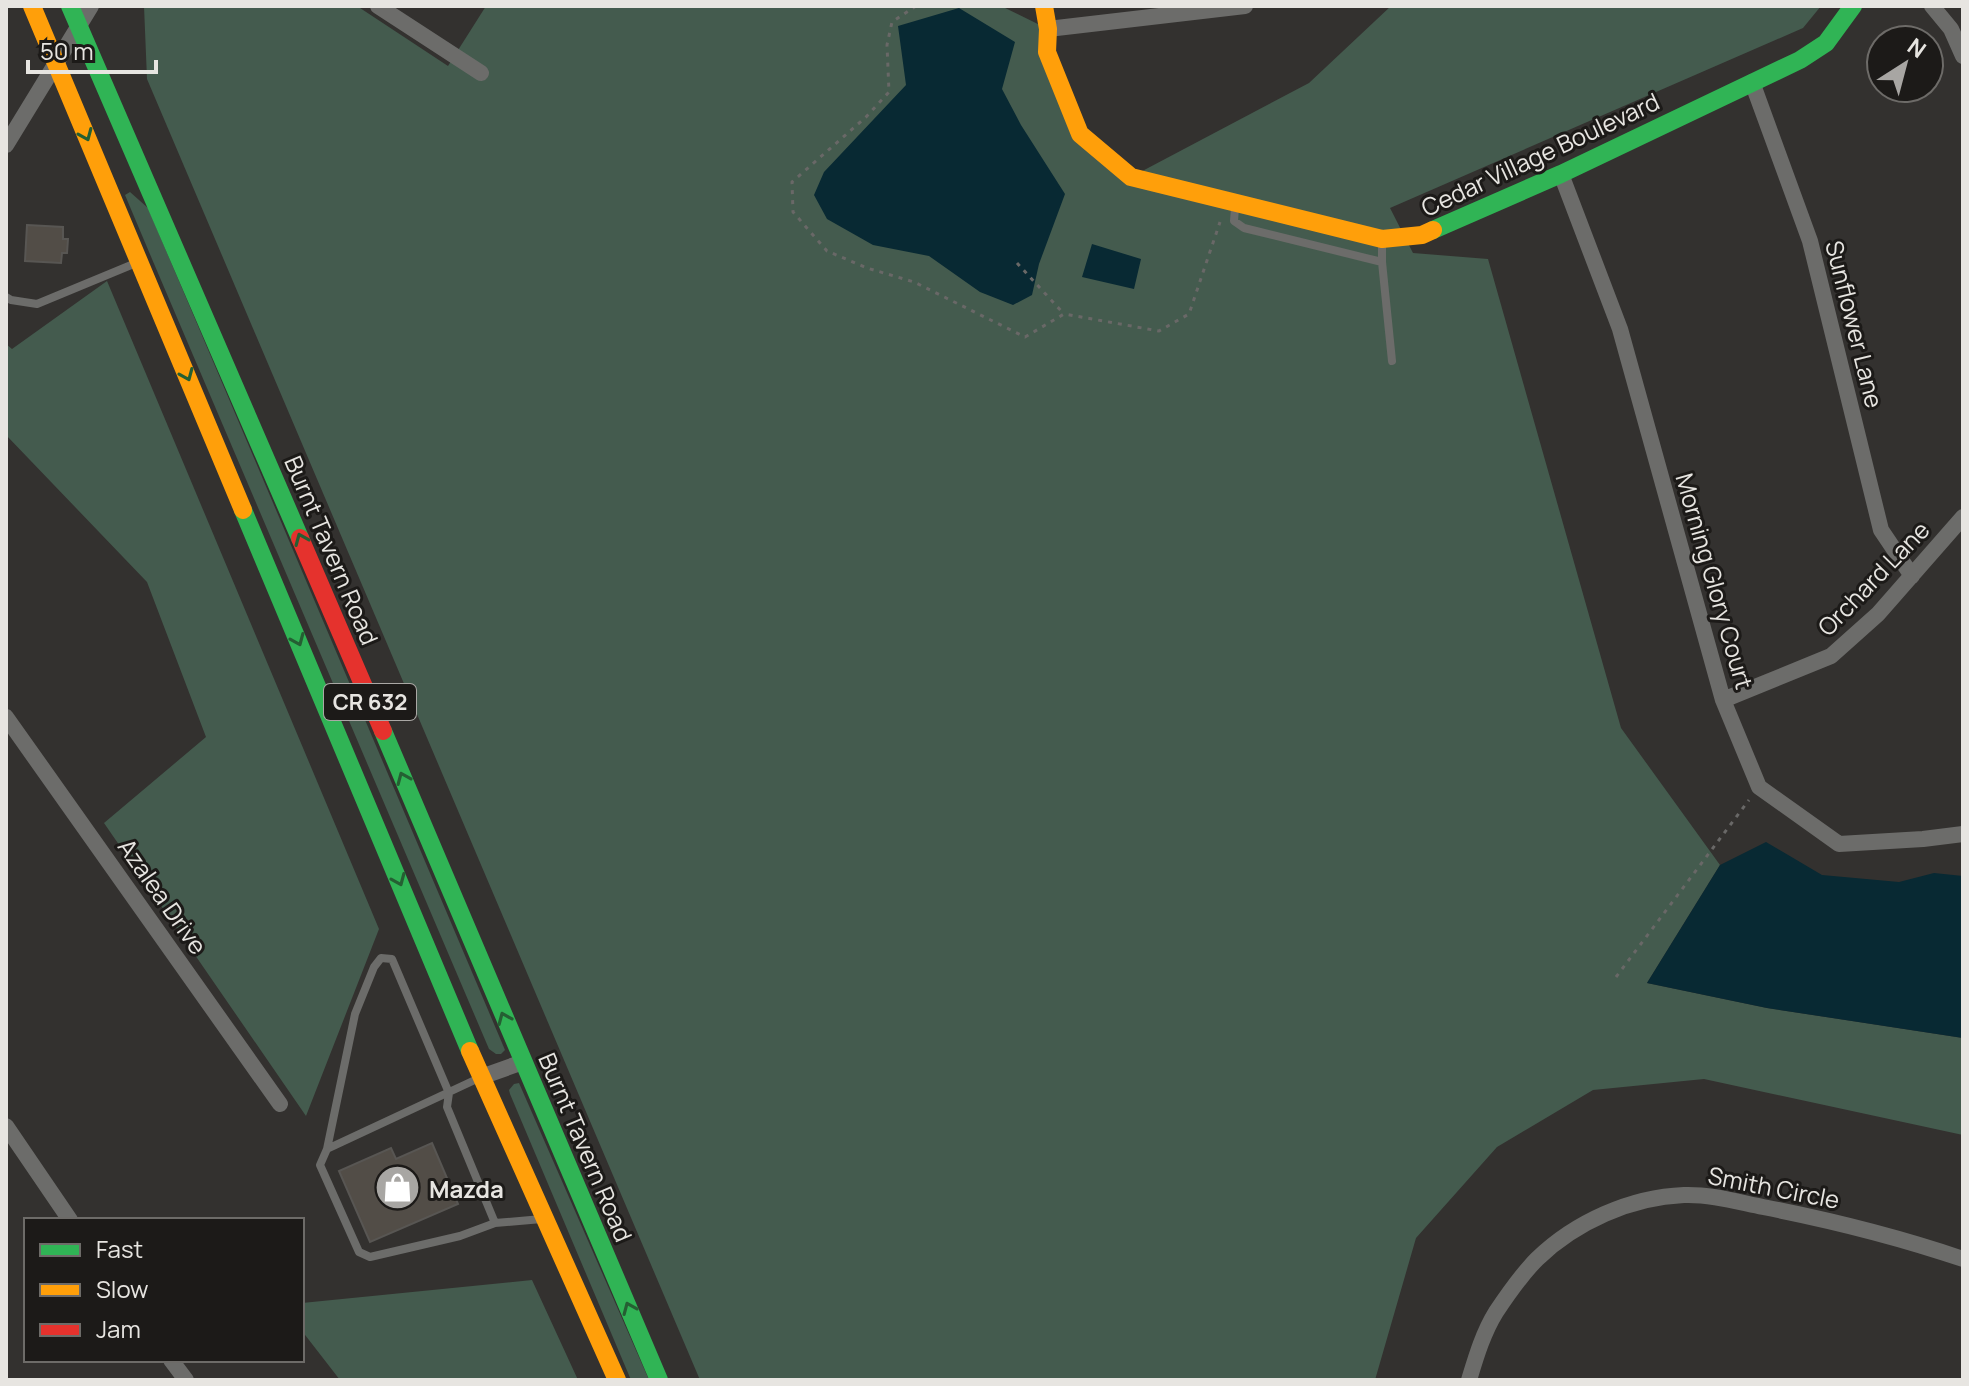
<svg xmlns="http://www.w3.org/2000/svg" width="1969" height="1386" font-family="Manrope,sans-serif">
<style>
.green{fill:#445b4e}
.water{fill:#082933}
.building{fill:#524d47;stroke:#585653;stroke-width:2}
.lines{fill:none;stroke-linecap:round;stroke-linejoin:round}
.path{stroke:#696867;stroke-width:3;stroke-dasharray:4 6;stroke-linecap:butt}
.lane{stroke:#6c6c6a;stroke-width:8}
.street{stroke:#6c6c6a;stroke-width:16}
.fast{stroke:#30b455;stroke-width:18}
.slow{stroke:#ff9f0a;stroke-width:18}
.jam{stroke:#e5322d;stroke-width:18}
.oneway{stroke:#255f33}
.labels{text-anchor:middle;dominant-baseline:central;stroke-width:6;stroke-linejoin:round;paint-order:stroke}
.shield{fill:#1c1a18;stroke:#aaa8a5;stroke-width:2}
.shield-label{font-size:22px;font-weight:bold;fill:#e7e5e1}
.street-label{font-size:24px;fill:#e7e5e1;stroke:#1c1a18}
.poi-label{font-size:24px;font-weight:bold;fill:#e7e5e1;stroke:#1c1a18;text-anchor:start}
</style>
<rect width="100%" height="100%" fill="#33312f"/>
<path class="green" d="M144,6H357L448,66L486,6H1001L1048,29L1080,134L1131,177L1309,83L1391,6H1821L1803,28L1390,208L1413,253L1488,259L1621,728L1720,865L1647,983L1767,1008L1963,1038V1135L1704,1079L1593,1090L1497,1147L1416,1238L1375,1380H700L147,79Z
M130,192L148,208L505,1050L501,1054H496L489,1049L152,259L125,195Z
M107,281L379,929L306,1116L104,823L206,737L147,582L6,435V344L12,349Z
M519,1083L649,1380H631L510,1094L509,1090L514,1084Z
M532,1280L578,1380H340L302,1331V1303Z"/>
<path class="water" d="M959,8L1015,42L1002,89L1021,125L1065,194L1039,264L1032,295L1013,305L980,292L929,256L873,245L827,219L814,195L824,172L906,85L898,26Z
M1092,244L1141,259L1134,289L1082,277Z
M1766,842L1822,875L1899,882L1934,873L1963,876V1038L1767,1008L1647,983L1720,865Z"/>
<path class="building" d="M27,225L63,227V239H68L67,253H62L61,263L25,261Z
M432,1143L458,1204L370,1242L339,1171L391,1148L396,1159Z"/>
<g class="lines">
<path class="path" d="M916,6L892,22L887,45L889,92L866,117L792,182L793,212L827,251L867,268L914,282L1025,337L1064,314L1159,331L1189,314L1220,222
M1017,263L1064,314
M1616,977L1749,800"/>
<path class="lane" d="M1235,208L1234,221L1244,228L1382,262V243
M1382,262L1392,361
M6,297L11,300L37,304L136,263
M477,1079L327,1149L320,1165L359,1252L370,1257L460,1236L495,1223L542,1219
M327,1149L355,1014L374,967L381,958L392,959L449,1093L447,1107L495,1223"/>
<path class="street" d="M378,6L481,73
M1932,6L1951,29L1963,56
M1048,29L1245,6
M1752,82L1810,241L1881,530L1912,576
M6,145L91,6
M1561,174L1620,329L1723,700L1759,787L1839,844L1923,839L1963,834
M1723,700L1831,656L1878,614L1963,517
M6,717L280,1104
M481,1077L523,1062
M6,1126L70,1220
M171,1360L186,1380
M1469,1380C1476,1357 1483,1333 1496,1312C1506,1297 1524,1272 1537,1259C1575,1222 1631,1197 1684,1195C1710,1194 1738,1202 1763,1207C1830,1220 1898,1237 1963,1259"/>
<path class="fast" d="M70,6L300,538
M1433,230L1561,174L1800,60L1826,43L1853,6
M243,510L470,1051
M383,731L659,1380"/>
<path class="slow" d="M32,6L243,510
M1044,6L1048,29L1047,52L1080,134L1131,177L1382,239L1422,235L1433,230
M470,1051L617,1380"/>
<path class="jam" d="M300,538L383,731"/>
</g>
<defs><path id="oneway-chevron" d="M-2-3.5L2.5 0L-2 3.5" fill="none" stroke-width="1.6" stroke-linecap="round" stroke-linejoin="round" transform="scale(2)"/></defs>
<g class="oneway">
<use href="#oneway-chevron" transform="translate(86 135) rotate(67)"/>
<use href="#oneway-chevron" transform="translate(187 375) rotate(67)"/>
<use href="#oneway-chevron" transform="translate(301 539) rotate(-113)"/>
<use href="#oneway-chevron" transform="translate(298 640) rotate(67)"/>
<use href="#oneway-chevron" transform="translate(403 778) rotate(-113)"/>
<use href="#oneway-chevron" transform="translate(399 880) rotate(67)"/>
<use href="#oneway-chevron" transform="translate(504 1018) rotate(-113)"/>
<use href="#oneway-chevron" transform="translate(629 1308) rotate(-113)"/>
</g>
<defs>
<symbol id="shop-disc" viewBox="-11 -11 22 22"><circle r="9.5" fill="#a8a6a3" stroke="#1c1a18"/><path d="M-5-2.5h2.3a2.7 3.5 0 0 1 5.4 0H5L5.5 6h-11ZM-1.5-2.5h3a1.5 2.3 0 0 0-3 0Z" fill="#fff"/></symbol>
</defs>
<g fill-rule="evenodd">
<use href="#shop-disc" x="372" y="1162" width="51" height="51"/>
</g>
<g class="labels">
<rect class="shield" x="324" y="684" width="92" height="36" rx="6"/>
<g class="shield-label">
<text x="370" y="702">CR 632</text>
</g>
<g class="street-label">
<text transform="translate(1540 154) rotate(-25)">Cedar Village Boulevard</text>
<text transform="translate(1855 324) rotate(76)">Sunflower Lane</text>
<text transform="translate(332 550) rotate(67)">Burnt Tavern Road</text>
<text transform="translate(1873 578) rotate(-46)">Orchard Lane</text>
<text transform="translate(1715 581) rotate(74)">Morning Glory Court</text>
<text transform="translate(163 896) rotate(55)">Azalea Drive</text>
<text transform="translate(586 1147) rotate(67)">Burnt Tavern Road</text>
<text transform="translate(1774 1187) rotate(11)">Smith Circle</text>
</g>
<g class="poi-label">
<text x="429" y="1188">Mazda</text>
</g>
</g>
<rect width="1969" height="1386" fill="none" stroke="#e7e5e1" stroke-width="16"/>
<rect x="24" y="1218" width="280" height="144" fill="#1c1a18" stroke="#6d6b68" stroke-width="2"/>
<rect x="40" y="1244" width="40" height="12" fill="#30b455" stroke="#6d6b68" stroke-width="2"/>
<text x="96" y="1258" font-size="24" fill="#e7e5e1">Fast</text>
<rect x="40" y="1284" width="40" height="12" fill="#ff9f0a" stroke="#6d6b68" stroke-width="2"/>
<text x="96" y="1298" font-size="24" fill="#e7e5e1">Slow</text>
<rect x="40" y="1324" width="40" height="12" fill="#e5322d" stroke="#6d6b68" stroke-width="2"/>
<text x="96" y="1338" font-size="24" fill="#e7e5e1">Jam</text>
<g transform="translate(1905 64) rotate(36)"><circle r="38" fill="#1c1a18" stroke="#6d6b68" stroke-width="2"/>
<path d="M0-6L14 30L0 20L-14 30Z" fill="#a8a6a3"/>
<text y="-12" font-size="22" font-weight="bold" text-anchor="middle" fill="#e7e5e1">N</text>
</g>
<path d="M28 60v12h128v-12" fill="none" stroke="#e7e5e1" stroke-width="4"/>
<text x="40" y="60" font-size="24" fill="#e7e5e1" stroke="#1c1a18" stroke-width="6" paint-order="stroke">50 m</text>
</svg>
